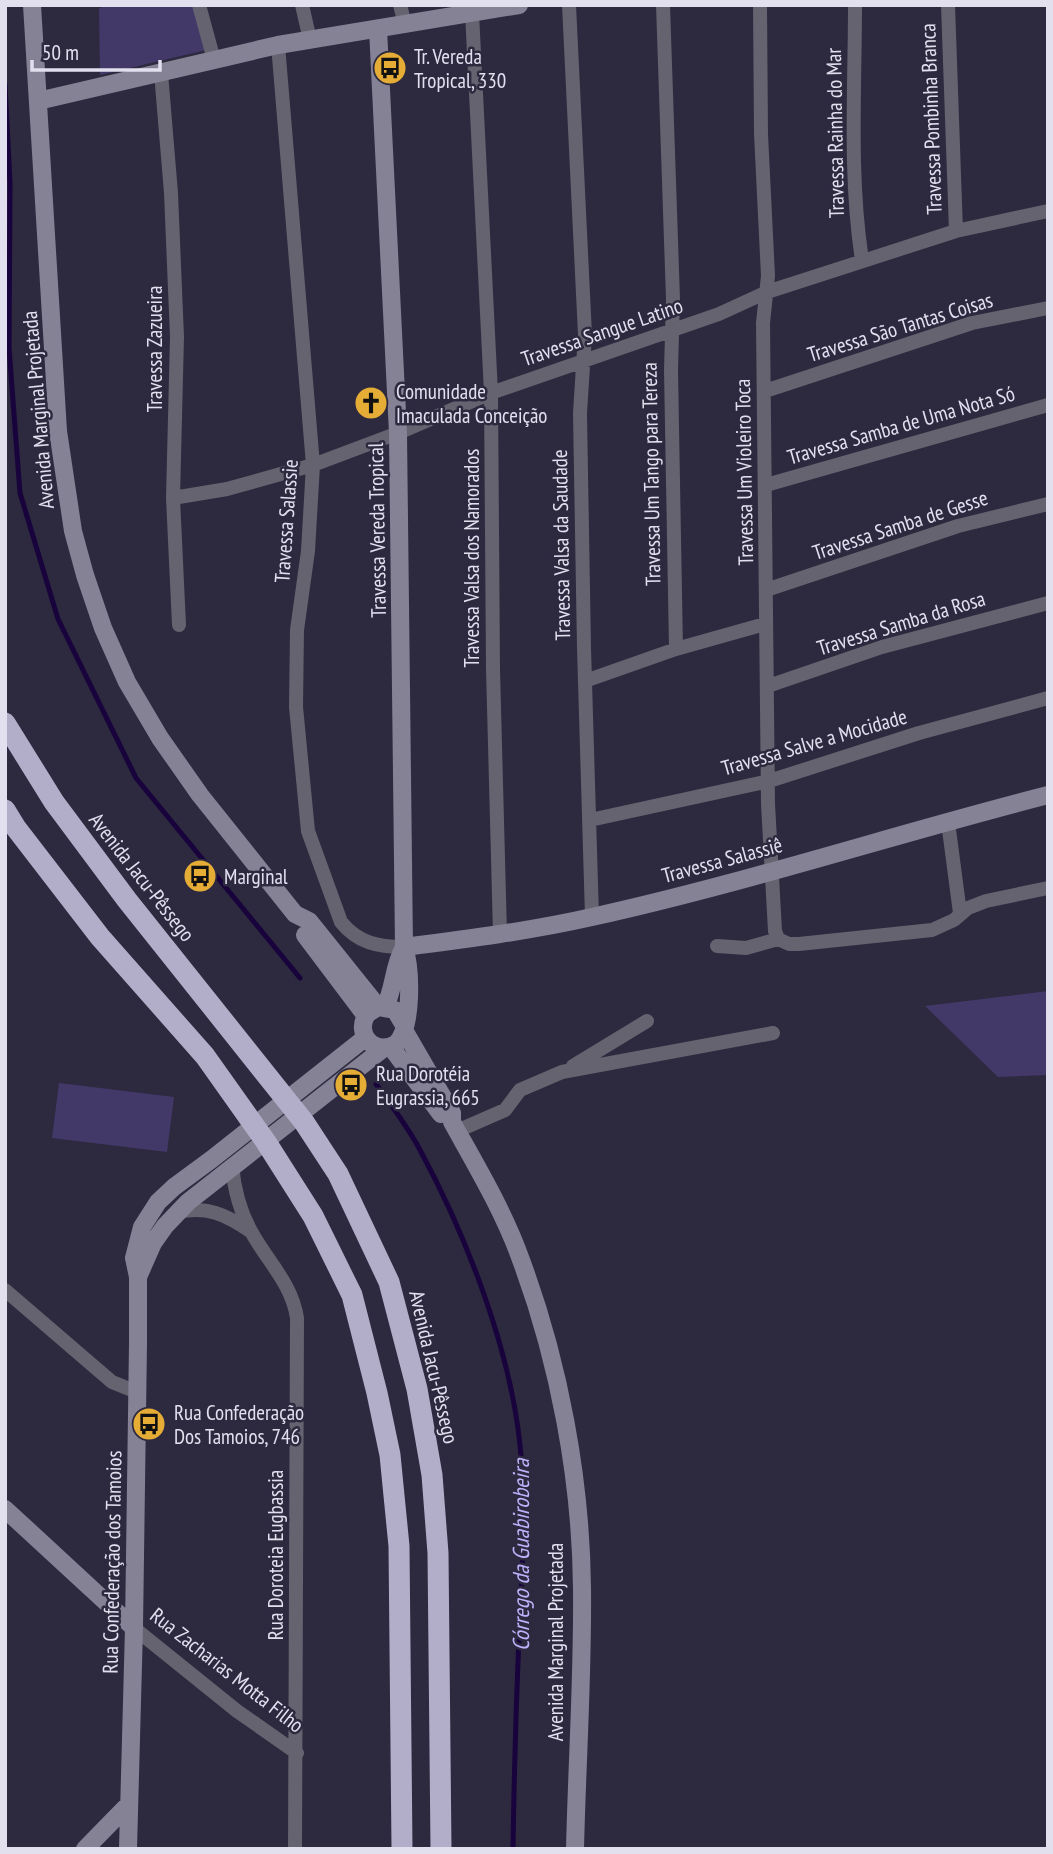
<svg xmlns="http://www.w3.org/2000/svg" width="1053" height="1854" font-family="'PT Sans Narrow',sans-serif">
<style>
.green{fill:#433969}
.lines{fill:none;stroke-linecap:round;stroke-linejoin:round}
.stream{stroke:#18033c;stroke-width:5}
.street{stroke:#65636f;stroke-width:14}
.secondary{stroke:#848294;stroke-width:18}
.highway{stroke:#b2aeca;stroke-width:21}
.labels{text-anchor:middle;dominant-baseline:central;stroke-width:5;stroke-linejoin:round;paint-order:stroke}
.poi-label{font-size:21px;fill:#e2e0ef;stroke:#2d293f;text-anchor:start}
.street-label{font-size:21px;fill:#e2e0ef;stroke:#2d293f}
.water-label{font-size:23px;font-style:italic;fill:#beb2fc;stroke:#2d293f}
</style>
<rect width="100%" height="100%" fill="#2d293f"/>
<path class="green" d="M112,5H194L206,50L100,75L99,8Z
M1048,991V1075L998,1077L925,1006Z
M59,1083L174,1097L167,1152L52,1138Z"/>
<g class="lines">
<path class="stream" d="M5,84L10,184L9,348L20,493L58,619L136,778L300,978
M376,1084C391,1105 408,1127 420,1150C466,1235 510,1348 520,1445C527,1509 522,1573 519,1636C516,1707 514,1778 513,1849"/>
<path class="street" d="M199,5L214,60
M302,5L310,40
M400,5L405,24
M569,5L585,335L580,413L584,648L592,917
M663,5L673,299L671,370L676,649
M760,5L761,134L768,276L763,323L768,804L775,931L778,939
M855,5C855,90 849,176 862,260
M948,5L956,231
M472,13L491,393L493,669L500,934
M278,45L313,465L308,551L297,630L296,707L308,831L341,922C358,943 378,947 404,947
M161,73L171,193L177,337L173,498L179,625
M765,391L972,323L1048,308
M766,485L1048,405
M173,498L227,489L313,465L398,433L491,393L719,314L767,292L956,231L1048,211
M766,590L958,526L1048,504
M585,681L676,649L765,624
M768,686L882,647L1048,603
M590,820L769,781L919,733L1048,698
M948,822L960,913
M778,939L789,944H799L932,930L954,920L968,908L986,901L1048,888
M717,946L746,948L778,939
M573,1066L647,1021
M457,1131L505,1110L520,1090L562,1072L773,1033
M232,1165C234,1189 240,1212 252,1233C268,1262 292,1284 297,1318L295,1849
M178,1212C207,1206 225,1214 250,1231
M5,1290L112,1382L137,1392
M134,1628L237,1711L297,1753"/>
<path class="secondary" d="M32,5L58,431L73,531L85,575L103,628L127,682L160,738L200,795L295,914L309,921L378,1007
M378,29L398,433L404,947C411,969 413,1027 396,1044C374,1056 354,1034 367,1014L378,1007L395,1010L404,1025
M38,101L278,45L519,5
M305,935L366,1016
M404,947C467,939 530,931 592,917C746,883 895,834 1048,795
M385,1007C395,986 393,967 404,947
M404,1030L452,1113V1122C477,1167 504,1212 521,1260C559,1362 581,1479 582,1588C583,1675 577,1762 575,1849
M391,1047L441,1114
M138,1277L153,1243L165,1226L188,1202L384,1048
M5,1509L134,1628
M85,1849L129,1804
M128,1849L134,1628L138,1343V1277L134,1258L142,1227L158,1202L174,1187L212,1159L365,1038"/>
<path class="highway" d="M5,723L54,802L127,900L304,1122L338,1174L389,1282L417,1389L432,1475L438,1553L441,1849
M5,810L16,828L100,937L205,1056L266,1142L313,1216L352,1295L377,1393L390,1455L399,1546L402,1849"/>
</g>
<defs>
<symbol id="bus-disc" viewBox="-11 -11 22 22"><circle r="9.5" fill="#e6ad36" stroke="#2d293f"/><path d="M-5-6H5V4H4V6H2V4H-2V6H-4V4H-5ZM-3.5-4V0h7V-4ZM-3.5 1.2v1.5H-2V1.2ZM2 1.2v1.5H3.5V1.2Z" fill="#111"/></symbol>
<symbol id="church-disc" viewBox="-11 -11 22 22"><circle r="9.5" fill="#e6ad36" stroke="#2d293f"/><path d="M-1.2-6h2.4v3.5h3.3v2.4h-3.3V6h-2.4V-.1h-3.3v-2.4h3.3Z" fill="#111"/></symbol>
</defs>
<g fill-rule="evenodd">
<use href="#bus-disc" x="371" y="49" width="38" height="38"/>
<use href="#church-disc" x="352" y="384" width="38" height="38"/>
<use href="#bus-disc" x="181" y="857" width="38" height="38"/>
<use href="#bus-disc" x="332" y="1066" width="38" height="38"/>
<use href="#bus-disc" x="130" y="1405" width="38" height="38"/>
</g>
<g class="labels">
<g class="poi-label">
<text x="414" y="56">Tr. Vereda<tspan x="414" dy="24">Tropical, 330</tspan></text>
<text x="396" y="391">Comunidade<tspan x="396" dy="24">Imaculada Conceição</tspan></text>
<text x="224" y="876">Marginal</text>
<text x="376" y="1073">Rua Dorotéia<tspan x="376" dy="24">Eugrassia, 665</tspan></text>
<text x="174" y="1412">Rua Confederação<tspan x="174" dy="24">Dos Tamoios, 746</tspan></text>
</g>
<g class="street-label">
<text transform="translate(931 119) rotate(-92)">Travessa Pombinha Branca</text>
<text transform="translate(835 133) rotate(-91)">Travessa Rainha do Mar</text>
<text transform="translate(900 327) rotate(-17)">Travessa São Tantas Coisas</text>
<text transform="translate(602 332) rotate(-19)">Travessa Sangue Latino</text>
<text transform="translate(154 349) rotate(-90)">Travessa Zazueira</text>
<text transform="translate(38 410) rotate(-95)">Avenida Marginal Projetada</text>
<text transform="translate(901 425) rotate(-16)">Travessa Samba de Uma Nota Só</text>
<text transform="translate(744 472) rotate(-91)">Travessa Um Violeiro Toca</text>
<text transform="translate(651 474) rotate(-91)">Travessa Um Tango para Tereza</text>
<text transform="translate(286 521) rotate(-86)">Travessa Salassie</text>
<text transform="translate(900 525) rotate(-18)">Travessa Samba de Gesse</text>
<text transform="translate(377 530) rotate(-91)">Travessa Vereda Tropical</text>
<text transform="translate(561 545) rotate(-91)">Travessa Valsa da Saudade</text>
<text transform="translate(471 558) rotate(-90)">Travessa Valsa dos Namorados</text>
<text transform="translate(901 623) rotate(-17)">Travessa Samba da Rosa</text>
<text transform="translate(814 742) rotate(-16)">Travessa Salve a Mocidade</text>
<text transform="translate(722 860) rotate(-15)">Travessa Salassiê</text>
<text transform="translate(142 877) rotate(52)">Avenida Jacu-Pêssego</text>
<text transform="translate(434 1367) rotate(77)">Avenida Jacu-Pêssego</text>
<text transform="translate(275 1555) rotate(-90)">Rua Doroteia Eugbassia</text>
<text transform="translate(112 1562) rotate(-89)">Rua Confederação dos Tamoios</text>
<text transform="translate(555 1642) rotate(-90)">Avenida Marginal Projetada</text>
<text transform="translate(227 1670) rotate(38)">Rua Zacharias Motta Filho</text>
</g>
<g class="water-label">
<text transform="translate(520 1555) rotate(-90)">Córrego da Guabirobeira</text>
</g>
</g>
<rect width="1053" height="1854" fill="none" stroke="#e2e0ef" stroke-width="14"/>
<path d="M32 60v10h128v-10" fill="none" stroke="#e2e0ef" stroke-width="3.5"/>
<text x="42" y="60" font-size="21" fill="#e2e0ef" stroke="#2d293f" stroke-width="5" paint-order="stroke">50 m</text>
</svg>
